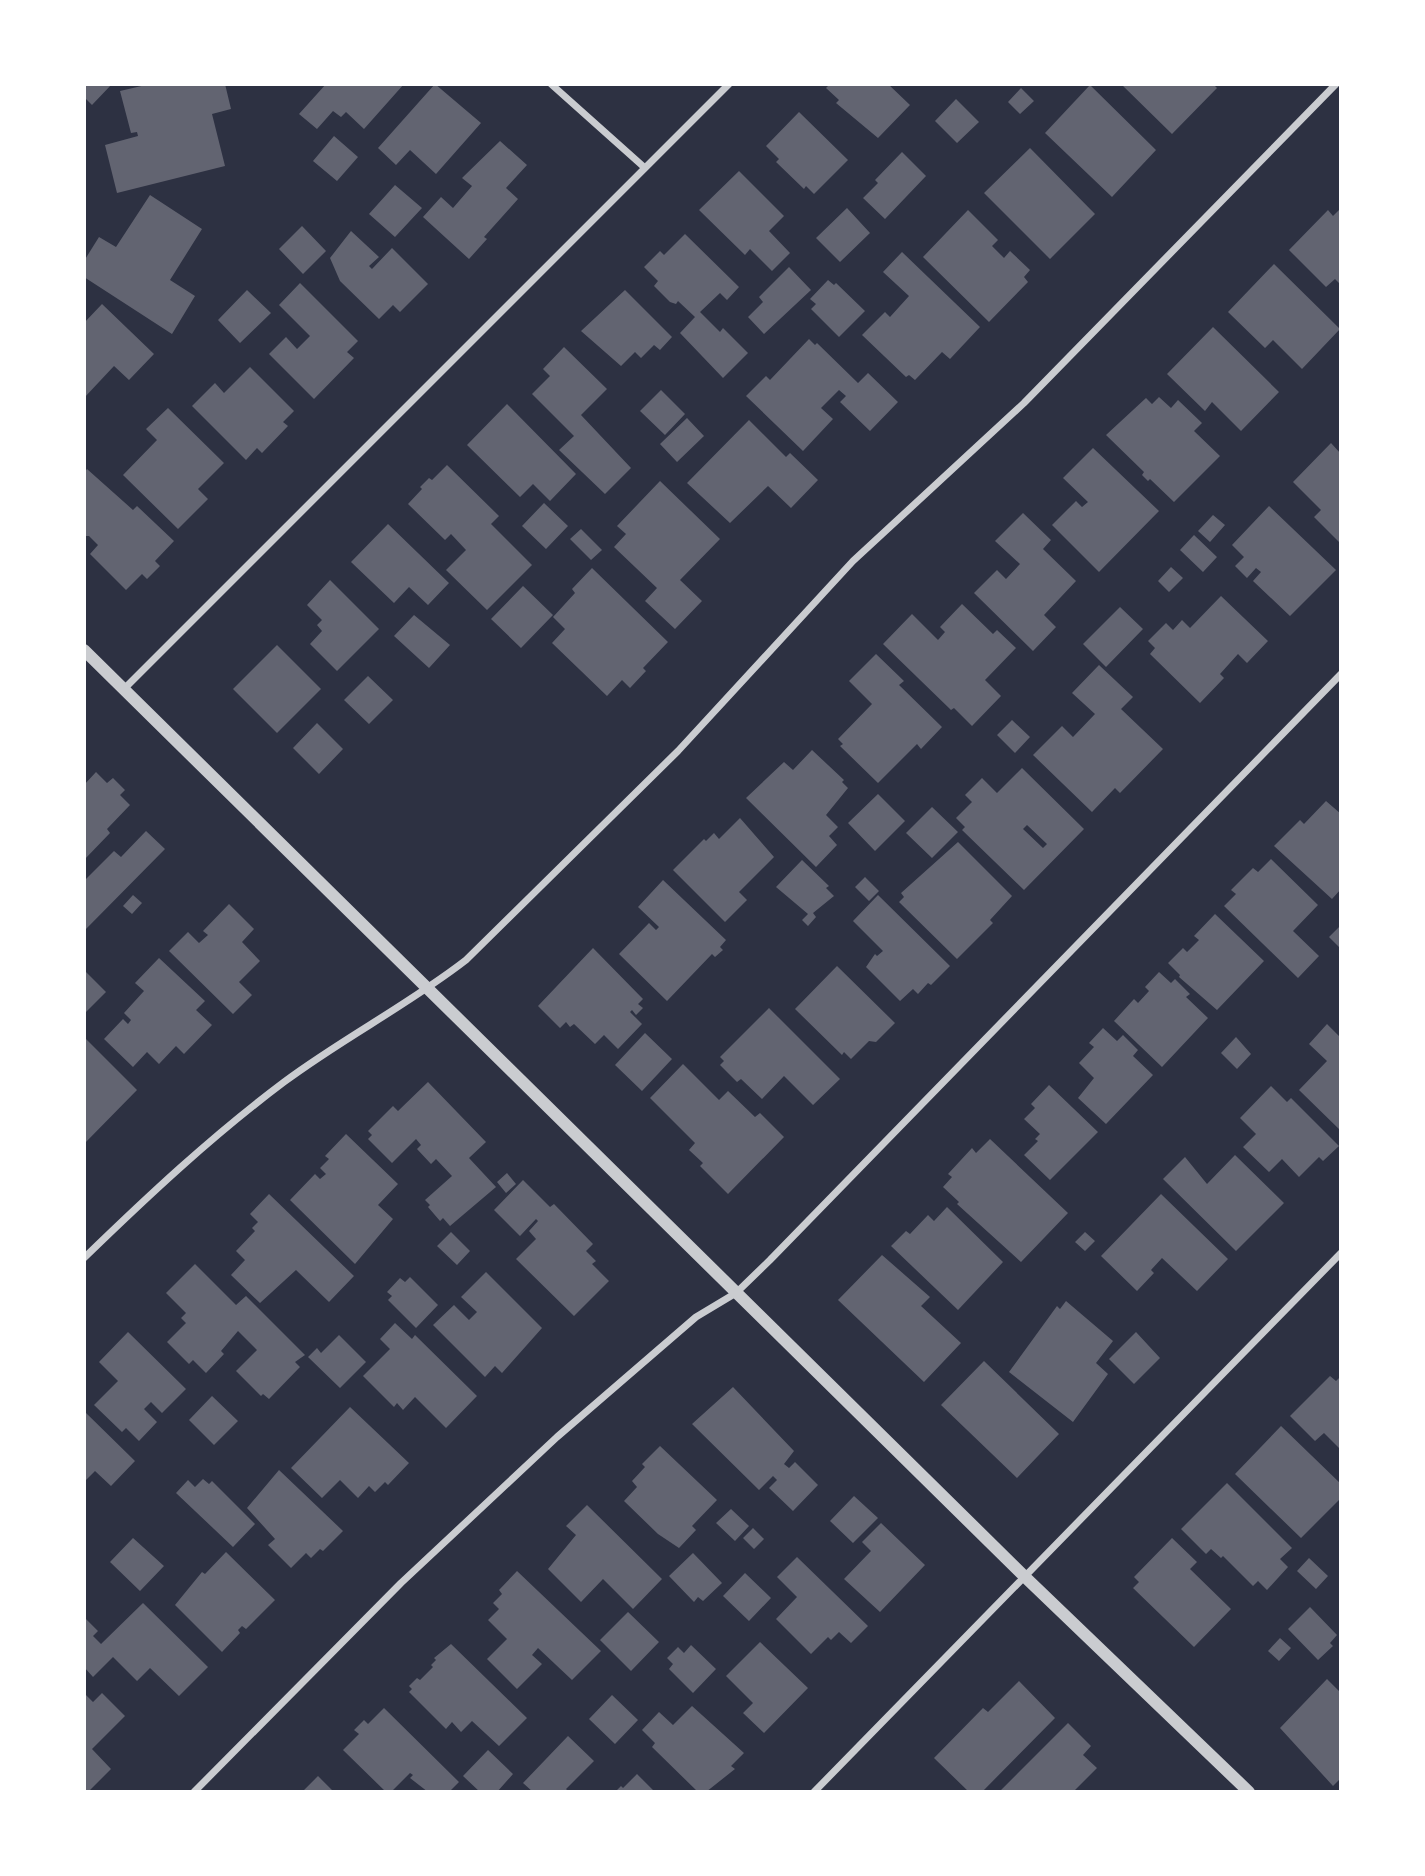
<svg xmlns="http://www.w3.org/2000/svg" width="1425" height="1876" font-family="'Nunito Sans',sans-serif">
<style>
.building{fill:#626471;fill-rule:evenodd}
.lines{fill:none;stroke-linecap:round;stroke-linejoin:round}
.minor{stroke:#caccd0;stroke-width:7}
.tertiary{stroke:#caccd0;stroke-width:12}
</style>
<rect width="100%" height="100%" fill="#2d3142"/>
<path class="building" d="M84,84H112L92,105L84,97Z
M150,84H225L231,109L212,114L225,166L117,193L105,145L138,136L137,132L131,133L120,91Z
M326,84H404L364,129L346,112L341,117L333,111L317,129L299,114Z
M435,84L481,123L436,174L410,150L396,165L378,148Z
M830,84H888L910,105L878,138L836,103L839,100L826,88Z
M1121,84H1213L1217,88L1172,134Z
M1090,85L1156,150L1112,197L1045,133Z
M1021,88L1034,101L1020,114L1008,102Z
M956,99L979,122L957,143L935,121Z
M799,112L848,160L814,194L806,186L804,189L776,162L779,159L766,146Z
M334,136L358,157L337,181L313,161Z
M500,141L527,165L506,188L518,199L484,237L487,239L469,259L423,217L441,197L453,208L472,186L462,178Z
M1030,148L1095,214L1050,259L984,193Z
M902,152L926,176L885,219L863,198L878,183L875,180Z
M739,171L784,216L769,231L790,253L772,271L750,249L745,255L699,210Z
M395,185L422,208L395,237L369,214Z
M150,195L202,229L170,280L195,296L172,334L84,277V261L99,237L116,247Z
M847,208L870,233L840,262L816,238Z
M1341,208V285L1335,279L1326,287L1289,250L1328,210L1333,216Z
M968,210L998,240L992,246L1004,258L1010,251L1030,270L1024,277L1028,282L989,322L923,257Z
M302,226L326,251L303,274L279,249Z
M351,231L379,257L369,266L372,269L392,248L428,284L400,312L393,305L379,319L340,281L330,258Z
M685,234L739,287L727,300L720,293L700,312L720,332L723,328L748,353L723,378L680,333L695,317L678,301L676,304L670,302L654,286L658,281L644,267L660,251L664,255Z
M902,252L980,327L950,359L942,352L915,380L909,375L906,377L862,335L885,312L890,317L909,296L883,272Z
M1274,264L1340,329L1302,369L1273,340L1265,348L1228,312Z
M789,267L811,290L764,334L748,317L763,302L759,297Z
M828,280L834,285L836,283L865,311L839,337L811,309L816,304L810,299Z
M300,283L358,341L347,352L354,358L314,399L269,354L286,337L297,349L310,336L279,305Z
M247,290L271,313L240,343L218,320Z
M625,290L672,337L660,350L654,345L641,358L635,352L621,366L581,331Z
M102,304L154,354L129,380L114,366L84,398V323Z
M1213,327L1279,392L1241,431L1212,402L1205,411L1167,374Z
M809,339L815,345L817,343L858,383L868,373L898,402L870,431L840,402L846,396L839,390L821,408L833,419L803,451L746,396L766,376L770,380Z
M564,347L607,389L581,415L631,468L605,494L559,450L574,436L532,394L550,376L543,369Z
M250,367L294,411L283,422L288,426L262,453L257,448L246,460L192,406L215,383L224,393Z
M661,390L685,414L665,435L640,411Z
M1159,397L1171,408L1178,400L1202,423L1194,431L1220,456L1174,502L1150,479L1148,481L1142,475L1144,472L1106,435L1146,398L1152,404Z
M507,404L576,474L550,501L533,484L520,497L467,445Z
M168,408L224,463L198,489L208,499L178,529L123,475L157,440L146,429Z
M687,418L704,436L677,462L660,444Z
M749,420L786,457L790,453L818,480L791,508L768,486L730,523L687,483Z
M1331,443L1341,454V544L1314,517L1321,510L1293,482Z
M1093,448L1159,511L1099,572L1052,525L1076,501L1082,507L1088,502L1063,478Z
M447,465L499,516L491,524L532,565L487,610L446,570L466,550L451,534L445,540L408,504L422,489L420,487L429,478L432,480Z
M87,469L133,510L137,506L174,541L155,561L160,566L147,579L142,574L126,590L90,554L98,545L89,536H84V473Z
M660,481L720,539L680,580L702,601L675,629L645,601L657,588L614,547L626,534L617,526Z
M544,503L568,526L546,549L522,526Z
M1269,506L1336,570L1290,616L1253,581L1261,572L1256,568L1247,578L1235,566L1244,557L1232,545Z
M1023,513L1051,540L1043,549L1076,581L1044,615L1056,627L1033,651L974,593L997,570L1006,579L1020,564L995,541Z
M1213,515L1225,525L1210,542L1198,531Z
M388,524L449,583L428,605L409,587L394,603L351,562Z
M581,529L602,550L591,560L570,539Z
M1194,535L1217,557L1203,572L1180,550Z
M1171,567L1183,578L1169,592L1158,581Z
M592,568L668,642L643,668L646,671L630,688L622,680L607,696L552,643L565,629L553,617L575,593L572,589Z
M330,580L379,629L337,671L310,644L322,631L317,625L322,620L307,605Z
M523,586L553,615L521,648L491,619Z
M1221,596L1268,641L1247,663L1238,654L1220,674L1224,678L1200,703L1150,654L1155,648L1148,641L1166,623L1173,630L1182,620L1190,628Z
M962,604L993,634L997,630L1016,648L985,680L1001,696L972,726L954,708L951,710L883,644L912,614L938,640L945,632L940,627Z
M1120,607L1143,629L1106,667L1083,644Z
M414,615L450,645L429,668L394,636Z
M277,645L321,689L277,733L233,689Z
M876,654L904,681L899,685L942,727L921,749L917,744L878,783L840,746L843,744L838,739L872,704L849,681Z
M1099,665L1133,697L1121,709L1163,749L1120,793L1115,788L1092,812L1033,755L1062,726L1073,737L1095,714L1072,693Z
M368,676L393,700L369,724L344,700Z
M1012,720L1030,737L1015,753L997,735Z
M317,723L343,749L319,774L293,748Z
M812,750L844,780L842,782L848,788L826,815L838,827L829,836L837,845L816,867L746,798L784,762L793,770Z
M1022,768L1084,829L1024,890L962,830L965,827L956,818L972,802L965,795L982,778L997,793ZM1027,825L1047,844L1043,848L1023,829Z
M96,772L107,783L113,778L125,790L120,795L130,805L107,829L110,833L84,860V785Z
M878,794L905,821L875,851L848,823Z
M1326,801L1341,814V889L1332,899L1274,846L1300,820L1304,824Z
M932,807L958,832L932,858L906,833Z
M740,818L774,857L739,892L747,900L725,922L673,870L704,839L706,841L714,833L719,839Z
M146,831L165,849L86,929L84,881L114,851L121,857Z
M958,842L1012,896L990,920L993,923L957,959L899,902L904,897L901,893Z
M1271,859L1318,905L1293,931L1319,956L1298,978L1224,906L1236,894L1231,890L1253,868L1258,872Z
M802,860L829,886L826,888L834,896L813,913L816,917L808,926L802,920L808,914L776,887Z
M865,877L879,891L869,901L855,887Z
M663,880L726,940L720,947L723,950L715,957L712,954L667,1001L619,954L649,923L656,930L659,927L638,907Z
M133,895L142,903L132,914L123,906Z
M878,895L950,966L931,985L928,983L918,994L913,989L900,1001L866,967L875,954L877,956L883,951L853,921Z
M229,904L254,929L242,942L260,961L239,982L252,995L233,1014L169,951L188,932L199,943L208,935L203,931Z
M1215,914L1264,961L1217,1010L1179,977L1180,975L1168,963L1183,948L1187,952L1199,940L1194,936Z
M1341,925V949L1329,937Z
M593,948L643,999L638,1004L643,1008L636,1015L632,1010L630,1012L642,1024L618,1049L604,1035L595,1044L574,1024L570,1027L566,1022L560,1028L538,1006Z
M159,958L205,1001L196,1010L212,1025L184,1054L176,1046L159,1064L147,1052L133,1067L104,1039L123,1019L128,1024L131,1020L124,1013L144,991L135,983Z
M837,966L895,1023L876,1042L869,1041L851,1059L844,1052L842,1055L795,1009Z
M84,970L106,992L84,1014Z
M1159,972L1171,983L1175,979L1190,994L1186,997L1208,1018L1162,1067L1114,1021L1134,999L1138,1003L1149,991L1145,987Z
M769,1008L840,1079L813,1105L784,1076L762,1099L741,1079L737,1082L720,1065L724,1061L720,1057Z
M1327,1024L1341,1038V1131L1299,1090L1327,1061L1309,1044Z
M1103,1028L1117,1041L1123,1035L1138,1050L1133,1056L1153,1075L1106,1124L1078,1098L1094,1078L1079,1063L1094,1047L1089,1043Z
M645,1033L672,1059L642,1091L615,1065Z
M84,1037L137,1090L84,1144Z
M1236,1037L1251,1054L1237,1069L1221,1053Z
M683,1064L719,1100L728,1091L755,1117L760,1113L784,1137L728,1194L700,1166L703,1163L689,1150L695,1143L650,1098Z
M428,1082L486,1142L469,1158L496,1187L450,1226L443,1218L440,1221L428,1207L430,1205L425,1200L452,1176L436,1159L431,1164L417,1149L421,1145L416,1139L392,1163L368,1139L372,1135L368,1131L393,1106L398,1111Z
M1049,1085L1098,1132L1050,1180L1024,1155L1038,1141L1035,1139L1040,1134L1024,1119L1035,1108L1031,1104Z
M1271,1086L1287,1102L1291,1098L1339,1146L1323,1161L1319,1157L1299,1177L1282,1159L1269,1172L1243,1147L1256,1134L1240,1118Z
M346,1134L398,1184L378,1205L393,1219L355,1264L290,1200L315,1174L320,1179L326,1174L320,1168L329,1159L325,1156Z
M990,1139L1068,1213L1021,1262L957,1204L959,1202L943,1187L952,1177L948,1174L972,1148L976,1153Z
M1235,1155L1284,1203L1236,1251L1163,1179L1185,1157L1207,1184Z
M507,1173L516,1184L506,1193L497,1182Z
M523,1180L550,1207L554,1204L593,1244L586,1251L596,1261L592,1264L609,1281L574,1316L516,1259L536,1239L529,1231L538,1221L536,1219L520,1236L494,1210Z
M269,1194L354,1276L329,1302L296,1270L260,1303L231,1275L245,1260L236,1251L255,1231L252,1228L258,1222L250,1214Z
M1161,1194L1228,1259L1197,1291L1162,1258L1151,1270L1154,1273L1137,1291L1101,1256Z
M947,1207L1003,1262L958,1310L891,1246L906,1231L910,1234L928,1215L934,1221Z
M451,1232L470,1251L457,1265L437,1246Z
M1085,1232L1095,1241L1085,1251L1075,1242Z
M882,1255L930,1297L921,1306L961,1343L924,1382L838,1300Z
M195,1264L236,1305L246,1296L305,1355L295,1362L300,1367L269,1399L263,1394L261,1396L236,1371L257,1350L238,1331L221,1351L224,1354L206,1373L193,1360L189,1364L167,1342L186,1323L181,1318L186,1313L166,1293Z
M486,1272L542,1328L502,1373L495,1366L485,1377L433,1325L454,1305L469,1320L477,1312L461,1297Z
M410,1277L438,1305L416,1328L388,1300L392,1296L387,1292L400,1278L405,1282Z
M1066,1301L1113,1341L1096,1363L1108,1374L1073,1422L1009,1372L1057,1306L1060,1309Z
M395,1323L412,1339L415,1335L477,1396L446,1428L415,1397L403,1410L397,1403L394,1407L363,1376L390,1349L380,1339Z
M128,1332L186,1389L162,1413L151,1402L144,1409L157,1422L139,1441L126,1428L122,1432L94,1405L118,1381L99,1362Z
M1136,1332L1160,1358L1134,1384L1109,1359Z
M339,1335L366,1362L340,1388L308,1357L317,1348L321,1353Z
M984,1361L1059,1434L1017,1478L941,1405Z
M1330,1376L1336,1381L1341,1376V1450L1324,1433L1315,1441L1290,1416Z
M733,1387L794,1451L784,1464L789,1468L795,1462L818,1485L793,1511L769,1488L777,1480L773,1476L759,1490L692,1424Z
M212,1396L238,1421L214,1445L189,1420Z
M350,1407L409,1463L388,1485L385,1482L375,1492L369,1486L358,1498L340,1480L322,1498L291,1468Z
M84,1411L135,1461L111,1486L95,1471L84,1482Z
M1281,1426L1341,1484V1498L1301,1538L1235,1474Z
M660,1446L717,1500L692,1526L696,1530L679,1548L658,1534L624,1501L637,1487L632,1481L645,1467L642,1464Z
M279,1470L343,1531L323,1551L320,1549L311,1558L306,1553L291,1568L268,1545L275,1539L247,1508Z
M203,1479L209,1484L212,1481L255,1524L233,1547L176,1493L188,1480L195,1487Z
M1227,1483L1292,1548L1280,1559L1288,1567L1267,1590L1258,1581L1253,1586L1223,1556L1221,1558L1211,1549L1206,1554L1181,1529Z
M854,1496L878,1518L853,1543L830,1521Z
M587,1505L662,1579L633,1609L603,1579L581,1602L548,1569L576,1535L566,1526Z
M731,1509L749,1526L735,1541L716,1523Z
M881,1523L925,1565L880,1612L844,1579L871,1551L862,1542Z
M753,1528L764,1539L754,1549L743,1538Z
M133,1538L164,1566L140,1591L110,1562Z
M1172,1538L1197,1562L1190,1569L1231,1609L1194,1647L1133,1588L1139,1582L1134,1577Z
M226,1552L275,1600L246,1629L242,1626L238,1630L240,1633L222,1652L175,1605L202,1572L205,1574Z
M693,1553L722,1583L703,1601L698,1597L694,1602L669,1576Z
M797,1557L868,1626L851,1643L839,1632L831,1640L828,1637L811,1654L776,1619L797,1597L777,1577Z
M1309,1558L1328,1576L1316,1589L1297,1571Z
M517,1571L601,1651L572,1680L538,1648L532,1655L542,1664L517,1689L487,1659L507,1639L488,1620L499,1609L493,1603L502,1594L499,1590Z
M745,1573L771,1598L749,1621L723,1596Z
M143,1603L208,1667L179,1696L150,1668L137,1681L113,1657L93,1677L84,1667V1617L98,1631L93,1636L101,1644Z
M1310,1607L1337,1635L1330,1643L1333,1646L1318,1660L1288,1629Z
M628,1612L659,1642L631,1671L600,1640Z
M1280,1638L1291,1648L1279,1661L1268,1651Z
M760,1642L808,1688L764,1733L743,1713L753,1703L726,1676Z
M451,1644L527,1718L499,1746L472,1721L461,1732L452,1722L446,1729L409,1692L412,1689L409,1686L417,1678L420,1680L433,1667L431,1665L436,1660L434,1658Z
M691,1645L716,1669L693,1693L669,1669L673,1664L667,1658L678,1647L684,1653Z
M1327,1679L1341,1693V1778L1333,1786L1280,1728Z
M1019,1681L1055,1718L982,1792H969L934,1758L983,1708L988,1712Z
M84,1693L93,1702L102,1693L125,1716L92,1749L111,1769L88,1792H84Z
M612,1695L638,1720L615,1744L589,1719Z
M692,1706L744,1753L731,1766L735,1769L706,1792H698L652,1747L655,1743L642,1730L659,1712L673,1725Z
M384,1708L459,1782L449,1792H428L410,1778L413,1775L410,1773L391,1792H386L343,1750L359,1734L354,1730L364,1720L368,1724Z
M1068,1723L1091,1746L1083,1755L1097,1768L1073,1792H999Z
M568,1736L594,1761L566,1789L569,1792H533L523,1783Z
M488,1750L513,1774L497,1792H480L463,1776Z
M637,1774L655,1792H615L621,1786L623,1788Z
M318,1776L334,1792H302Z"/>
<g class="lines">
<path class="minor" d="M551,84L645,168
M124,689L729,84
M84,1258C149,1195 212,1136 284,1082C343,1038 408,1005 466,960L678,751L853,561L1024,403L1336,84
M194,1792L401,1583L557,1437L696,1317L736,1293L770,1260L1341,674
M814,1792L1341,1253"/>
<path class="tertiary" d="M84,650L1024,1576L1249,1792"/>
</g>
<rect width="1425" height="1876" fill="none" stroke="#ffffff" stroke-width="172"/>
</svg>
